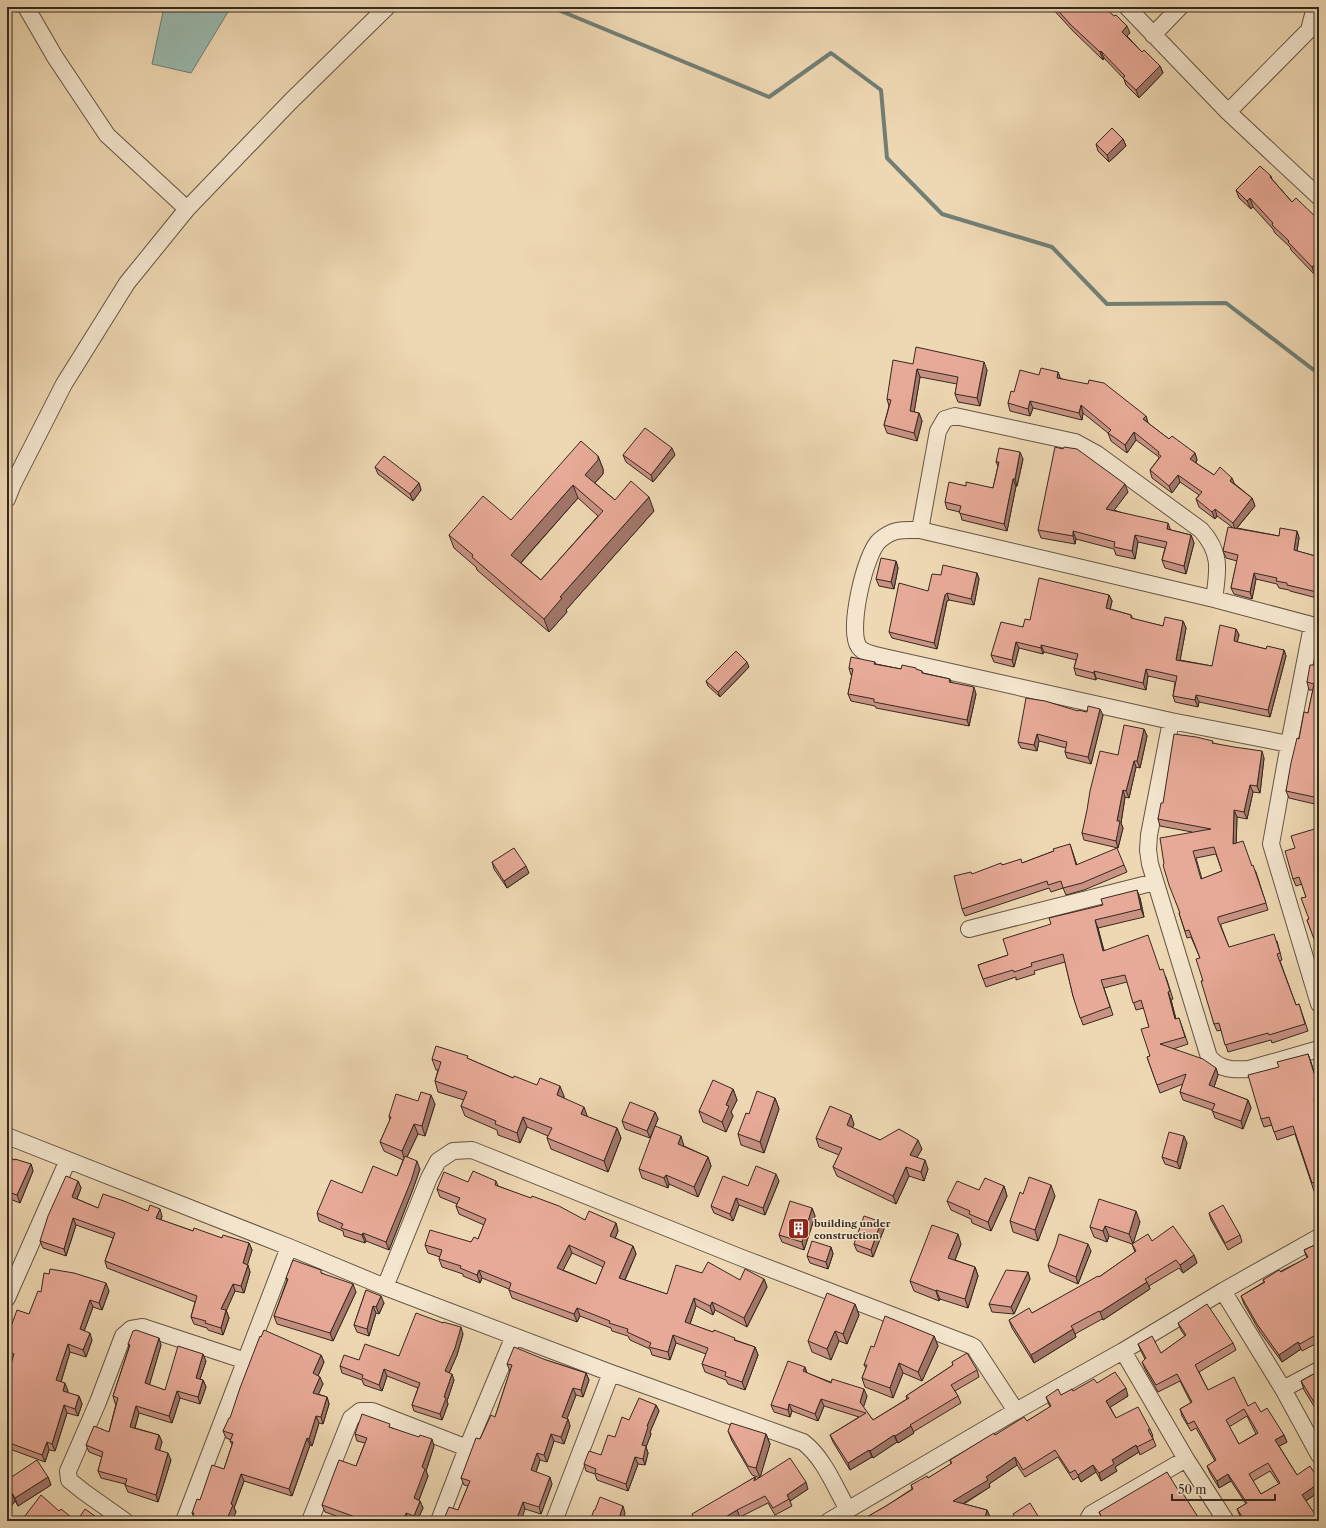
<svg xmlns="http://www.w3.org/2000/svg" width="1326" height="1528" font-family="'Libre Caslon Text',serif">
<style>
.water{fill:#99b9ae;stroke:#717f75}
.lines{fill:none;stroke-linecap:round;stroke-linejoin:round}
.stream{stroke:#717f75;stroke-width:4}
.minor-casing{stroke:#645544;stroke-width:18}
.minor{stroke:#f4e6ce;stroke-width:16}
.wall{fill:#c89283;stroke:#36291f;fill-rule:evenodd}
.shaded-wall{fill:#a2776a;stroke:#36291f}
.building{fill:#e8aa98;stroke:#36291f;fill-rule:evenodd}
.labels{text-anchor:middle;dominant-baseline:central;stroke-width:3;stroke-linejoin:round;paint-order:stroke}
.poi-label{font-size:10px;font-weight:bold;fill:#36291f;stroke:#f4e6ce;text-anchor:start}
</style>
<rect width="100%" height="100%" fill="#eed8b3"/>
<filter id="stains"><feTurbulence type="fractalNoise" baseFrequency=".005" numOctaves="4"/><feColorMatrix values="0 0 0 0 .2 0 0 0 0 .09 0 0 0 0 .02 0 0 0 .5 -.17"/></filter>
<radialGradient id="worn" r=".72"><stop offset=".6" stop-color="#630" stop-opacity="0"/><stop offset="1" stop-color="#630" stop-opacity=".3"/></radialGradient>
<path class="water" d="M164,7H231L191,73L152,64Z"/>
<g class="lines">
<path class="stream" d="M551,7L769,97L831,53L881,90L887,158L942,214L1052,247L1107,304L1226,303L1319,374"/>
<defs>
<path id="minor" d="M26,7L55,57L107,135L187,209
M1127,7L1228,112L1319,197
M1153,35L1180,7
M1228,112L1309,30L1315,7
M7,499L13,484L64,384L127,283L187,209L290,102L387,7
M920,530L938,431L945,419L955,416L1075,442L1097,454L1201,530C1222,553 1218,571 1214,599
M1312,626L1289,744L1171,721L884,657C877,655 864,654 859,647C847,631 865,552 880,540C894,528 904,530 920,530L1214,599L1319,627
M1171,721L1149,835L1148,850L1150,864L1209,1057C1220,1070 1233,1070 1249,1069L1319,1049
M1289,744L1271,844L1319,1004
M969,929L1155,882
M7,1136L289,1247L385,1287L611,1373L803,1442C824,1458 835,1487 848,1510
M385,1287L429,1178L438,1161L453,1151L472,1150L742,1258L970,1345L974,1347L1016,1411
M1223,1291L1283,1389L1319,1455
M7,1298L68,1160
M1123,1351L1186,1459L1226,1521
M1283,1389L1319,1370
M125,1521L84,1492L69,1480L68,1471L98,1402L123,1336L131,1329L143,1327L246,1361
M184,1521L289,1247
M310,1521L351,1418L360,1411H372L467,1448
M439,1521L467,1448L514,1336
M554,1521L611,1373
M829,1521L1016,1411L1123,1351L1223,1291L1319,1237
M1087,1521L1091,1514L1186,1459"/>
</defs>
<use href="#minor" class="minor-casing"/>
<use href="#minor" class="minor"/>
</g>
<path class="wall" d="M1051,7H1104L1130,33L1127,36L1142,52L1160,66L1163,73L1139,98L1126,85L1124,79L1104,58L1103,60L1073,31Z
M1123,139L1126,146L1109,162L1098,151L1096,144Z
M1271,176L1272,179L1292,202L1319,220V272L1315,275L1291,250L1290,247L1275,233L1273,229L1253,207L1251,209L1239,198L1236,190Z
M913,364L987,370L980,406L958,402L955,394L957,384L920,377L914,412L919,413L922,421L917,441L887,433L884,425L889,406L887,399Z
M1058,372L1060,378L1146,416L1148,423L1169,439L1195,453L1197,460L1196,463L1214,475L1235,484L1252,498L1255,506L1237,528L1279,536L1297,531L1299,538L1297,551L1319,557V602L1317,598L1290,591L1289,590L1279,588L1277,584L1256,579L1252,599L1234,594L1231,588L1237,561L1226,558L1223,551L1232,527L1217,516L1215,519L1199,507L1196,499L1199,495L1180,482L1172,493L1152,478L1150,470L1159,458V457L1136,440L1127,453L1111,441L1108,433L1083,413L1082,420L1033,408L1030,416L1010,411L1008,403L1014,392Z
M623,455H675L653,482L626,462Z
M598,456L603,469V474L595,483L615,500L654,511L566,610L567,612L549,632L477,570L476,567L454,548L449,535L511,520ZM578,498L598,516L541,580L521,563Z
M1023,459L1017,486H1016L1007,531L962,520L960,512L947,509L945,502L966,486L993,488L998,466L996,462Z
M375,467L419,483L421,490L413,501L378,474Z
M1128,492L1114,510L1171,530L1191,535L1194,543L1186,574L1165,568L1162,560L1165,548L1138,542L1135,559L1116,555L1114,549L1076,539L1075,544L1041,538L1038,530Z
M896,561L898,568L894,589L879,586L876,579Z
M977,573L979,579L974,605L949,600L947,601L937,649L892,638L889,632L928,591L941,575Z
M1109,595L1112,601L1110,609L1131,615L1133,619L1163,626L1183,621L1186,628L1180,660L1212,666L1236,629L1239,635L1237,642L1266,649L1284,650L1286,656L1270,717L1199,702L1198,707L1175,702L1173,696L1175,682L1148,676L1146,690L1096,678V680L1076,675L1074,668L1076,660L1044,652L1043,654L1019,648L1014,667L994,662L991,655L1030,620Z
M1319,643V805L1289,798L1286,791L1299,739L1308,713L1313,690H1309L1307,682L1314,665Z
M875,662V664L901,669L917,670L922,671L923,673L950,679L951,682L976,694L969,726L876,708L875,706L851,701L848,694L852,675H851L849,668Z
M749,667L720,697L708,686L706,681Z
M1078,711L1103,715L1091,764L1067,758L1065,752L1066,748L1039,741L1037,751L1021,748L1018,742Z
M1144,729L1147,736L1140,768L1136,767L1129,798L1125,797L1121,823L1123,828L1118,848L1084,840L1082,833L1118,755Z
M1213,743L1264,758L1260,793L1253,792L1247,819L1237,817L1236,843L1256,872L1268,910L1221,924V926L1229,947L1277,941L1282,960L1280,961L1296,1005L1299,1004L1308,1031L1272,1043L1271,1040L1228,1052L1221,1030L1217,1031L1214,1024L1203,981L1200,958L1191,937L1187,938L1179,913H1180L1164,864L1192,832L1160,826L1158,819L1163,803ZM1216,854L1222,871L1202,879L1196,858Z
M1319,830V945L1317,946L1307,920L1309,919L1306,897L1302,884L1296,886L1293,879L1295,848Z
M1070,844L1077,865H1124L1127,872L1084,890L1066,895L1063,888L1051,892L1049,888L965,916L962,909L1002,865L1022,863L1054,851Z
M492,862L529,873L507,888L494,869Z
M1140,898L1144,917L1098,928L1104,950L1160,970L1166,977L1173,999L1171,1000L1176,1019L1179,1018L1188,1044L1173,1049L1216,1068L1218,1075L1214,1087L1248,1100L1251,1108L1243,1129L1215,1118L1212,1110L1183,1100L1180,1092L1183,1084L1160,1093L1147,1057L1150,1056L1149,1027L1144,1008L1136,1010L1127,982L1104,988L1113,1015L1083,1025L1073,996L1065,962L1034,971L1035,974L1016,980V977L986,987L978,965L1008,955Z
M1308,1054L1319,1088V1108H1317L1319,1117V1190L1314,1191L1295,1134L1277,1140L1272,1125L1264,1127L1261,1119L1279,1067Z
M432,1059H469L513,1078L564,1096V1098L588,1117L617,1128L621,1138L608,1172L551,1149L547,1138L548,1136L527,1127L520,1143L498,1135L497,1130L465,1116L461,1106L464,1100L438,1092L435,1081L438,1070H436Z
M733,1089L737,1100L731,1112L733,1116L726,1132L703,1122L699,1111Z
M775,1098L779,1109L764,1153L741,1145L738,1134L749,1114Z
M418,1101L435,1104L425,1136L418,1134L407,1157L420,1169L413,1189L389,1250L366,1241L365,1243L344,1236L343,1231L319,1221L317,1213L362,1193L397,1176L403,1160L384,1151L380,1142L390,1120L389,1116Z
M655,1112L658,1119L650,1138L625,1129L622,1121Z
M854,1124L852,1128L880,1140L922,1149L917,1157L928,1169L924,1181L909,1176L896,1204L837,1176L833,1167L839,1155L819,1147L816,1138Z
M1187,1143L1180,1169L1165,1164L1162,1157Z
M684,1146L708,1157L711,1166L698,1197L669,1184L668,1188L642,1178L639,1169Z
M7,1157L15,1160L31,1164L33,1171L20,1203L10,1199L7,1214Z
M78,1181L81,1188L77,1199L98,1208L148,1211L162,1216L161,1220L193,1231L222,1238L249,1243L252,1250L247,1264L250,1272L244,1293L235,1291L226,1310L229,1318L223,1335L208,1330L207,1328L194,1324L191,1317L195,1302L107,1268L105,1261L113,1238L76,1225L66,1256L43,1248L40,1241Z
M496,1181L498,1186L585,1220L616,1223L618,1231L615,1238L633,1246L636,1254L625,1280L667,1294L702,1273L740,1280L764,1279L767,1287L747,1327L715,1310L713,1315L696,1306L690,1324L755,1347L758,1355L745,1390L728,1384L726,1380L705,1372L702,1364L706,1354L676,1343L670,1360L652,1355L650,1349L630,1340L628,1336L612,1331L611,1328L580,1316L577,1322L512,1298L509,1290V1289L482,1278L480,1283L463,1276V1274L442,1267L439,1259L440,1257L428,1253L425,1245L471,1242L478,1239L484,1225L459,1214L456,1206L457,1204L440,1197L437,1189L468,1182ZM572,1253L603,1267L596,1284L563,1270Z
M779,1181L765,1215L739,1205L733,1221L714,1213L711,1206L748,1186Z
M1004,1186L1007,1196L991,1231L972,1223L971,1219L951,1210L947,1201L979,1190Z
M1023,1194L1055,1196L1038,1241L1013,1232L1010,1221Z
M812,1208L815,1216L804,1250L782,1242L779,1235Z
M1209,1213L1240,1235L1242,1242L1228,1250L1211,1220Z
M881,1222L884,1229L873,1257L857,1251L854,1244Z
M1140,1222L1133,1243L1152,1241L1194,1255L1197,1263L1183,1273L1179,1268L1149,1286L1150,1289L1103,1320L1102,1319L1075,1334L1076,1337L1034,1363L1012,1328L1009,1320L1032,1313L1099,1277L1135,1252L1132,1244L1109,1236L1107,1242L1094,1237L1090,1227Z
M1319,1243V1342L1302,1351L1301,1349L1282,1362L1260,1332L1244,1304L1241,1296L1264,1282L1263,1280L1307,1258L1304,1250Z
M961,1244L955,1260L975,1267L978,1276L968,1308L940,1299L939,1301L914,1291L910,1281Z
M831,1247L833,1254L828,1269L810,1263L807,1256Z
M1091,1251L1078,1284L1050,1272L1048,1265Z
M1028,1272L1030,1279L1014,1314L992,1312L989,1304Z
M322,1273L356,1292L333,1341L277,1324L274,1316L287,1280L286,1278Z
M49,1274L109,1291L102,1310L93,1307L84,1331L92,1340L86,1357L70,1352L61,1382L68,1391L67,1393L79,1396L82,1404L78,1416L67,1413L55,1451L49,1450L45,1462L7,1448V1377L12,1360L7,1358V1331L9,1332L29,1314L41,1292Z
M366,1290L384,1303L379,1314L376,1313L369,1336L357,1332L354,1325Z
M855,1304L859,1315L847,1344L839,1341L831,1360L812,1352L808,1341Z
M1178,1323L1233,1343L1236,1350L1199,1372L1208,1390L1248,1406L1261,1412L1284,1435L1287,1442L1279,1446L1297,1475L1319,1480V1492L1306,1501L1319,1521H1243L1240,1516L1237,1509L1246,1504L1231,1481L1219,1488L1210,1473L1207,1466L1215,1461L1196,1428L1191,1431L1182,1416L1180,1409L1191,1403L1180,1381L1158,1392L1145,1369L1142,1362L1145,1359L1141,1351L1138,1344L1161,1353L1185,1336L1181,1330ZM1247,1416L1256,1434L1239,1444L1229,1427ZM1270,1471L1279,1484L1261,1494L1253,1481Z
M463,1334L457,1355L449,1373L454,1380L447,1401L448,1404L442,1420L414,1411L412,1405L418,1388L387,1376L382,1391L364,1385L362,1380L342,1373L340,1366L359,1360L399,1356Z
M934,1336L938,1346L922,1381L903,1373L893,1398L865,1387L862,1378L866,1368L864,1365L874,1347Z
M128,1344L161,1345L149,1385L165,1390L206,1361L200,1379L203,1380L206,1387L200,1404L180,1398L172,1423L139,1413L135,1428L159,1435L162,1442L159,1450L171,1460L158,1502L128,1492L125,1485V1484L101,1478L98,1471L102,1457L89,1452L86,1445L109,1432L116,1404L115,1403L113,1396L129,1347Z
M321,1355L324,1362L318,1376L323,1384L318,1394L327,1397L329,1404L323,1424L319,1423L312,1446L310,1445L292,1496L244,1481L234,1508L236,1512L193,1515L192,1513L200,1500L224,1469L232,1445L230,1441L231,1440L226,1438L223,1431L230,1418Z
M546,1360L586,1373L589,1380L583,1397L576,1395L567,1418L568,1419L570,1426L564,1444L554,1441L547,1462L540,1460L536,1472L552,1484L541,1514L525,1509L458,1510L468,1486L464,1485L461,1478L480,1439L495,1417L510,1371L507,1364Z
M952,1362L977,1370L979,1377L955,1391L958,1396L961,1403L913,1432L914,1433L898,1443L897,1442L873,1458L872,1457L850,1470L833,1442L830,1435L859,1417L824,1406L818,1421L792,1411L790,1417L774,1412L771,1405L805,1367L807,1373L867,1396L863,1407L873,1420L907,1399L906,1396L953,1365Z
M1319,1371V1409L1317,1411L1304,1390L1301,1381Z
M1097,1383L1128,1396L1110,1407L1116,1418L1150,1429L1153,1436H1152L1156,1446L1140,1455L1139,1452L1115,1467L1117,1471L1101,1481L1096,1472L1081,1482L1078,1477L1073,1480L1058,1457L1025,1477L1017,1465L989,1484L990,1487L964,1504L987,1510L990,1517L860,1521L886,1506L912,1489L911,1485L928,1478L951,1464L950,1460L995,1435L1027,1421L1050,1407L1046,1397L1061,1395Z
M656,1405L659,1411L650,1432L651,1434L646,1447L648,1453L645,1465L638,1464L628,1491L597,1480L595,1474L586,1471L584,1464L601,1455L629,1420Z
M391,1428L434,1446L426,1471L428,1476L419,1500L420,1501L423,1508L417,1521H412L409,1520L408,1521H350L325,1512L322,1505L356,1466L365,1443L357,1441L355,1434Z
M728,1431L766,1434L770,1444L760,1477L808,1489L790,1501L792,1506L775,1515L768,1503L740,1517L684,1521L755,1477L756,1480L760,1478L752,1475L732,1441Z
M48,1477L51,1485L18,1506L15,1501L7,1512V1480Z
M1178,1490L1198,1517L1203,1521H1103L1099,1512Z"/>
<path class="shaded-wall" d="M1127,26L1130,33L1124,39L1122,32Z
M1101,51L1104,58L1103,60L1100,52Z
M1160,66L1163,73L1139,98L1136,90Z
M1123,139L1126,146L1109,162L1107,155Z
M1250,198L1253,207L1251,209L1247,201Z
M1319,260V272L1315,275L1312,267Z
M984,362L987,370L980,406L977,398Z
M917,369L920,377L913,419L910,411Z
M1058,372L1061,380L1057,378Z
M1030,401L1033,408L1030,416L1028,409Z
M1081,405L1083,413L1082,420L1079,413Z
M919,413L922,421L917,441L914,433Z
M1146,416L1148,423L1143,419Z
M1134,432L1136,440L1127,453L1125,445Z
M672,448L675,455L653,482L651,475Z
M1020,452L1023,459L1017,486L1015,479Z
M1195,453L1197,460L1193,466L1190,459Z
M598,456L603,469V474L590,488L585,475Z
M1178,475L1180,482L1172,493L1169,486Z
M1232,478L1235,485L1230,481Z
M1013,479L1016,486L1007,531L1004,524Z
M419,483L421,490L413,501L410,494Z
M1125,484L1128,492L1109,517L1106,509Z
M573,485L578,498L516,568L511,555Z
M649,497L654,511L566,610L567,612L549,632L544,619L560,597Z
M1252,498L1255,506L1235,530L1233,523Z
M1215,509L1217,516L1215,519L1212,512Z
M1168,523L1171,531L1167,529Z
M1073,531L1076,539L1075,544L1073,536Z
M1297,531L1299,538L1296,557L1294,550Z
M1135,535L1138,542L1135,559L1132,551Z
M1191,535L1194,543L1186,574L1184,566Z
M896,561L898,568L894,589L891,582Z
M977,573L979,579L974,605L971,599Z
M1254,573L1256,579L1252,599L1250,592Z
M947,593L949,600L947,601L937,649L934,643L945,595Z
M1109,595L1112,601L1109,615L1106,608Z
M1183,621L1186,628L1179,666L1176,660Z
M1236,629L1239,635L1236,647L1234,641Z
M1016,642L1019,648L1014,667L1012,660Z
M1041,645L1044,652L1043,654L1041,648Z
M1284,650L1286,656L1270,717L1268,710Z
M747,662L749,667L720,697L718,692Z
M1146,669L1148,676L1146,690L1143,683Z
M1094,671L1096,678V680L1094,673Z
M974,687L976,694L969,726L967,720Z
M1196,695L1199,702L1198,707L1195,700Z
M1100,709L1103,715L1091,764L1088,757Z
M1144,729L1147,736L1140,768L1137,761Z
M1037,734L1039,741L1037,751L1034,745Z
M1262,751L1264,758L1260,793L1257,786Z
M1134,761L1136,767L1129,798L1126,791Z
M1250,785L1253,792L1247,819L1244,812Z
M1123,790L1125,797L1121,823L1123,828L1118,848L1116,841L1117,821Z
M1234,810L1237,817L1236,851L1233,844Z
M526,866L529,873L507,888L504,881Z
M1137,890L1140,898L1144,917L1141,909Z
M1095,920L1098,928L1105,958L1103,951Z
M1168,992L1171,1000L1178,1027L1175,1019Z
M1308,1054L1311,1062L1319,1089Z
M1216,1068L1218,1075L1212,1093L1209,1085Z
M560,1086L564,1096L561,1105L557,1095Z
M733,1089L737,1100L731,1112L733,1116L726,1132L722,1122L726,1105Z
M431,1095L435,1104L425,1136L422,1126Z
M775,1098L779,1109L764,1153L760,1142Z
M1248,1100L1251,1108L1243,1129L1241,1121Z
M1314,1100L1319,1117V1120Z
M584,1107L588,1118L581,1114Z
M655,1112L658,1119L650,1138L647,1131Z
M851,1115L854,1124L850,1134L847,1125Z
M523,1117L527,1127L520,1143L517,1133Z
M414,1124L418,1134L405,1161L402,1151Z
M617,1128L621,1138L608,1172L604,1161Z
M681,1136L684,1146L681,1153L678,1144Z
M1184,1136L1187,1143L1180,1169L1177,1162Z
M918,1140L922,1149L913,1164L910,1155Z
M708,1157L711,1166L698,1197L694,1187Z
M925,1160L928,1169L924,1181L921,1172Z
M417,1161L420,1169L413,1189L389,1250L386,1242Z
M31,1164L33,1171L20,1203L17,1195Z
M906,1167L909,1176L896,1204L893,1196Z
M776,1174L779,1181L765,1215L763,1208Z
M666,1175L669,1184L668,1188L664,1178Z
M78,1181L81,1188L75,1204L72,1197Z
M1051,1185L1055,1196L1038,1241L1035,1230Z
M1004,1186L1007,1196L991,1231L988,1222Z
M8,1192L10,1199L7,1214V1195Z
M736,1198L739,1205L733,1221L730,1214Z
M812,1208L815,1216L804,1250L802,1242Z
M160,1209L162,1216L159,1225L156,1218Z
M1136,1211L1140,1222L1133,1244L1129,1234Z
M73,1218L76,1225L66,1256L64,1249Z
M881,1222L884,1229L873,1257L871,1250Z
M616,1223L618,1231L613,1244L610,1236Z
M1105,1226L1109,1236L1107,1242L1103,1231Z
M363,1233L366,1241L365,1243L362,1235Z
M958,1234L961,1244L952,1268L948,1258Z
M249,1243L252,1250L246,1270L243,1263Z
M1088,1244L1091,1251L1078,1284L1076,1277Z
M569,1245L572,1253L560,1276L557,1268Z
M633,1246L636,1254L622,1286L619,1278Z
M831,1247L833,1254L828,1269L826,1262Z
M1194,1255L1197,1263L1183,1273L1180,1265Z
M248,1265L250,1272L244,1293L241,1286Z
M975,1267L978,1276L968,1308L965,1299Z
M479,1270L482,1278L480,1283L477,1275Z
M1028,1272L1030,1279L1014,1314L1011,1307Z
M764,1279L767,1287L747,1327L744,1318Z
M1147,1282L1150,1289L1103,1320L1100,1312Z
M106,1283L109,1291L102,1310L99,1303Z
M233,1284L235,1291L224,1316L221,1309Z
M353,1284L356,1292L333,1341L330,1333Z
M936,1290L940,1299L939,1301L936,1291Z
M381,1296L384,1303L379,1314L376,1307Z
M694,1298L696,1306L688,1330L685,1322Z
M90,1300L93,1307L82,1337L80,1329Z
M712,1302L715,1310L713,1315L710,1306Z
M855,1304L859,1315L847,1344L843,1334Z
M373,1306L376,1313L369,1336L367,1329Z
M577,1308L580,1316L577,1322L574,1314Z
M226,1310L229,1318L223,1335L221,1328Z
M461,1327L463,1334L457,1355L447,1378L445,1371Z
M1073,1329L1076,1337L1034,1363L1031,1355Z
M835,1331L839,1341L831,1360L827,1349Z
M90,1333L92,1340L86,1357L83,1350Z
M673,1335L676,1343L670,1360L668,1352Z
M934,1336L938,1346L922,1381L918,1372Z
M159,1338L161,1345L148,1390L145,1383Z
M1298,1342L1301,1349L1282,1362L1279,1355Z
M68,1344L70,1352L59,1388L56,1380Z
M755,1347L758,1355L745,1390L742,1382Z
M203,1354L206,1361L198,1385L196,1378Z
M321,1355L324,1362L316,1380L313,1373Z
M899,1363L903,1373L893,1398L890,1388Z
M805,1367L807,1374L803,1371Z
M384,1369L387,1376L382,1391L379,1385Z
M586,1373L589,1380L583,1397L581,1390Z
M452,1374L454,1380L447,1401L448,1404L442,1420L440,1414L444,1397Z
M320,1377L323,1384L316,1400L313,1393Z
M203,1380L206,1387L200,1404L198,1397Z
M65,1383L68,1391L65,1399L63,1391Z
M573,1388L576,1395L565,1424L562,1417Z
M1126,1388L1128,1396L1109,1408L1106,1401Z
M864,1389L867,1396L863,1409L860,1402Z
M177,1391L180,1398L172,1423L169,1416Z
M79,1396L82,1404L78,1416L75,1409Z
M327,1397L329,1404L323,1424L321,1417Z
M821,1399L824,1406L818,1421L815,1414Z
M789,1404L792,1411L790,1417L788,1410Z
M64,1405L67,1413L55,1451L52,1444Z
M656,1405L659,1411L650,1432L651,1434L646,1447L648,1453L645,1465L643,1459L642,1445L647,1426Z
M136,1406L139,1413L133,1434L130,1427Z
M316,1416L319,1423L312,1446L309,1439Z
M568,1419L570,1426L564,1444L561,1437Z
M911,1426L914,1433L898,1443L895,1436Z
M551,1434L554,1441L547,1462L544,1455Z
M766,1434L770,1444L760,1478L756,1468Z
M159,1435L162,1442L158,1456L155,1449Z
M894,1435L897,1442L873,1458L870,1451Z
M1284,1435L1287,1442L1278,1447L1275,1440Z
M307,1438L310,1445L292,1496L289,1489Z
M432,1439L434,1446L426,1471L428,1476L417,1505L414,1498L422,1467Z
M47,1442L49,1450L45,1462L42,1455Z
M1136,1445L1139,1452L1115,1467L1117,1471L1101,1481L1099,1473L1112,1460Z
M869,1450L872,1457L850,1470L848,1463Z
M168,1453L171,1460L158,1502L156,1495Z
M537,1453L540,1460L534,1477L531,1470Z
M635,1457L638,1464L628,1491L626,1484Z
M1015,1457L1017,1465L989,1484L990,1487L956,1508L953,1501L986,1477Z
M1093,1465L1096,1472L1081,1482L1078,1475Z
M241,1474L244,1481L234,1508L236,1512L232,1521H226L231,1504Z
M1228,1474L1231,1481L1219,1488L1217,1481Z
M48,1477L51,1485L18,1506L15,1498Z
M550,1477L552,1484L541,1514L539,1507Z
M806,1482L808,1489L790,1501L787,1495Z
M1319,1483V1492L1304,1502L1302,1495Z
M12,1493L15,1501L7,1512V1500Z
M420,1501L423,1508L417,1521H416L414,1516Z
M523,1502L525,1509L521,1521H516Z
M623,1506L625,1513L623,1521H618Z
M737,1510L740,1517L733,1521H719Z
M987,1510L990,1517L989,1521H984Z
M406,1513L409,1520L408,1521H403Z"/>
<path class="building" d="M1055,7H1104L1114,16L1116,15L1127,26L1122,32L1142,52L1144,50L1160,66L1136,90L1123,78L1125,76L1101,51L1100,52L1070,24Z
M1112,128L1123,139L1107,155L1096,144Z
M1260,166L1271,176L1270,177L1292,202L1296,198L1319,220V260L1312,267L1288,242L1289,241L1272,225L1273,223L1250,198L1247,201L1236,190Z
M916,347L984,362L977,398L955,394L958,377L917,369L910,411L919,413L914,433L884,425L891,400L887,399L893,360L913,364Z
M1041,368L1058,372L1057,378L1088,384L1089,380L1104,383L1146,416L1143,419L1169,439L1172,436L1195,453L1190,459L1214,475L1220,467L1232,478L1230,481L1252,498L1233,523L1215,509L1212,512L1196,499L1202,492L1178,475L1169,486L1150,470L1161,456L1158,454L1159,452L1134,432L1125,445L1108,433L1111,430L1081,405L1079,413L1030,401L1028,409L1008,403L1011,391L1014,392L1020,370L1039,375Z
M645,428L672,448L651,475L623,455Z
M581,441L598,456V460L585,475L615,500L631,481L649,497L560,597L562,598L544,619L472,557L473,555L449,535L483,496L511,520ZM573,485L603,511L541,580L511,555Z
M1055,447L1063,449L1064,447L1077,449L1125,484L1106,509L1168,523L1167,529L1191,535L1184,566L1162,560L1167,542L1135,535L1132,551L1114,547L1115,542L1073,531V536L1038,530Z
M999,448L1020,452L1015,479H1013L1004,524L959,513L961,506L945,502L949,482L966,486V482L993,488L999,462H996Z
M384,456L419,483L410,494L375,467Z
M1228,527L1279,536L1280,528L1297,531L1294,550L1319,557L1318,561H1319V595H1316L1317,592L1287,585V583L1276,581L1277,578L1254,573L1250,592L1231,588L1238,555L1223,551Z
M881,558L896,561L891,582L876,579Z
M943,565L977,573L971,599L947,593L945,595L934,643L889,632L899,583L928,591L932,574L941,575Z
M1039,578L1109,595L1106,608L1131,615V618L1163,626L1165,617L1183,621L1176,660L1212,666L1220,625L1236,629L1234,641L1266,649L1267,646L1284,650L1268,710L1196,695L1195,700L1173,696L1177,676L1146,669L1143,683L1094,671V673L1074,668L1078,654L1041,645V648L1016,642L1012,660L991,655L1001,622L1023,627L1025,619L1030,620Z
M1319,643V798L1286,791L1291,763L1297,738L1299,739L1304,712L1308,713L1314,684L1307,682L1310,665H1314Z
M736,651L747,662L718,692L706,681Z
M851,657L875,662L874,664L901,669L902,665L916,668V669L922,671V673L950,679L949,682L974,687L967,720L874,702V699L848,694L853,669L849,668Z
M1026,698L1045,701L1078,711V710L1087,712L1088,706L1100,709L1088,757L1065,752L1067,742L1037,734L1034,745L1018,742Z
M1124,725L1144,729L1137,761H1134L1126,791L1123,790L1117,821H1120L1116,841L1082,833L1087,810L1090,791L1100,751L1118,755Z
M1174,734L1196,737L1213,741L1212,743L1234,747L1262,751L1257,786L1250,785L1244,812L1234,810L1233,844L1243,841L1252,866L1253,865L1266,903L1218,917V920L1229,947L1274,934L1280,953L1277,954L1296,1005L1299,1004L1305,1024L1269,1035L1268,1033L1225,1045L1219,1023L1214,1024L1201,981H1203L1196,959L1200,958L1189,930L1185,931L1179,913H1180L1169,885L1163,865L1164,864L1160,838L1211,829L1158,819L1161,803H1163ZM1214,847L1222,871L1201,879L1193,851Z
M1318,828L1319,830V937L1314,939L1307,920L1309,919L1301,898L1306,897L1299,877L1293,879L1285,851L1295,848L1291,836Z
M1070,844L1076,865L1117,848L1124,865L1082,883L1063,888L1061,881L1048,885L1047,881L962,909L954,876L971,872L972,874L1001,863L1002,865L1021,859L1022,863L1054,851L1053,849Z
M514,848L526,866L504,881L492,862Z
M1137,890L1141,909L1095,920L1103,951L1148,935L1160,970L1163,969L1170,991L1168,992L1175,1019L1179,1018L1185,1037L1160,1044L1203,1059L1216,1068L1209,1085L1248,1100L1241,1121L1212,1111L1215,1104L1180,1092L1186,1074L1157,1085L1147,1057L1150,1056L1141,1029L1149,1027L1141,1000L1133,1003L1125,975L1101,980L1110,1007L1080,1018L1073,996L1063,954L1031,963L1032,966L1014,972L1013,970L983,979L978,965L1008,955L1003,939L1051,924L1049,918L1103,905L1101,899Z
M436,1046L468,1056L467,1058L513,1078L514,1076L537,1085L540,1078L560,1086L557,1095L584,1107L581,1114L617,1128L604,1161L547,1138L552,1128L523,1117L517,1133L495,1124L496,1121L461,1106L467,1092L435,1081L441,1062L432,1059Z
M1308,1054L1319,1089V1099L1314,1100L1319,1120V1181L1312,1183L1293,1126L1274,1132L1269,1117L1261,1119L1248,1075L1279,1067L1277,1062Z
M713,1080L733,1089L726,1105L729,1106L722,1122L699,1111Z
M757,1091L775,1098L760,1142L738,1134L746,1113L749,1114Z
M421,1092L431,1095L422,1126L414,1124L402,1151L380,1142L391,1117L389,1116L396,1094L418,1101Z
M630,1102L655,1112L647,1131L622,1121Z
M830,1106L851,1115L847,1125L880,1140L899,1129L918,1140L910,1155L925,1160L921,1172L906,1167L893,1196L833,1167L842,1148L816,1138Z
M655,1126L681,1136L678,1144L708,1157L694,1187L666,1175L664,1178L639,1169Z
M1169,1132L1184,1136L1177,1162L1162,1157Z
M405,1156L417,1161L411,1181L386,1242L363,1233L362,1235L341,1228L343,1224L317,1213L331,1180L362,1193L373,1166L397,1176Z
M7,1157L15,1160V1159L31,1164L17,1195L8,1192L7,1195Z
M756,1166L776,1174L763,1208L736,1198L730,1214L711,1206L723,1176L748,1186Z
M473,1171L496,1181L495,1185L531,1198L532,1196L559,1206L585,1220L589,1211L616,1223L610,1236L633,1246L619,1278L667,1294L676,1265L702,1273L708,1262L740,1280L745,1269L764,1279L744,1318L712,1302L710,1306L694,1298L685,1322L713,1332L714,1330L735,1338L734,1340L755,1347L742,1382L725,1376L726,1372L702,1364L708,1348L673,1335L668,1352L649,1347L651,1343L627,1332L628,1329L609,1323L610,1321L577,1308L574,1314L509,1290L511,1283L479,1270L477,1275L460,1268L461,1266L439,1259L442,1250L425,1245L430,1230L471,1242L474,1237L478,1239L486,1219L456,1206L460,1198L437,1189L444,1172L468,1182ZM569,1245L605,1262L596,1284L557,1268Z
M66,1176L78,1181L72,1197L98,1208L103,1194L124,1201L148,1211L150,1205L160,1209L156,1218L193,1231L194,1228L222,1238L223,1235L249,1243L243,1263L248,1265L241,1286L233,1284L221,1309L226,1310L221,1328L205,1323L206,1321L191,1317L197,1296L105,1261L115,1233L73,1218L64,1249L40,1241L48,1216Z
M1029,1177L1051,1185L1035,1230L1010,1221L1020,1192L1023,1194Z
M985,1178L1004,1186L988,1222L969,1214L970,1211L947,1201L957,1181L979,1190Z
M1099,1199L1136,1211L1129,1234L1105,1226L1103,1231L1090,1227Z
M790,1201L812,1208L802,1242L779,1235Z
M1223,1205L1240,1235L1225,1243L1209,1213Z
M864,1216L881,1222L871,1250L854,1244Z
M932,1225L958,1234L948,1258L975,1267L965,1299L936,1290V1291L910,1281Z
M1173,1226L1194,1255L1180,1265L1176,1260L1145,1279L1147,1282L1100,1312L1099,1311L1071,1326L1073,1329L1031,1355L1009,1320L1029,1308L1032,1313L1098,1276L1099,1277L1136,1251L1132,1244L1148,1234L1152,1241Z
M1059,1234L1088,1244L1076,1277L1048,1265L1056,1245Z
M812,1241L831,1247L826,1262L807,1256Z
M1319,1243V1333L1300,1344L1298,1342L1279,1355L1257,1324L1241,1296L1265,1282L1263,1280L1279,1270L1281,1272L1308,1257L1304,1250Z
M293,1260L321,1270V1273L353,1284L330,1333L274,1316L288,1279L286,1278Z
M50,1269L74,1273L106,1283L99,1303L90,1300L80,1329L90,1333L83,1350L68,1344L56,1380L65,1383L63,1391L79,1396L75,1409L64,1405L52,1444L47,1442L42,1455L7,1442V1377L14,1354L7,1351V1331L9,1332L17,1310L29,1314L38,1291L41,1292L44,1273L49,1274Z
M1006,1270L1028,1272L1011,1307L989,1304Z
M366,1290L381,1296L376,1307L373,1306L367,1329L354,1325Z
M827,1293L855,1304L843,1334L835,1331L827,1349L808,1341Z
M1207,1304L1233,1343L1195,1365L1208,1390L1234,1377L1248,1406L1255,1402L1261,1412L1267,1408L1284,1435L1275,1440L1297,1475L1310,1466L1319,1480V1483L1302,1495L1319,1520V1521H1263L1261,1518L1257,1521H1245L1237,1509L1247,1503L1228,1474L1217,1481L1207,1466L1216,1460L1194,1421L1188,1424L1180,1409L1192,1402L1177,1374L1156,1385L1142,1362L1146,1358L1138,1344L1152,1336L1161,1353L1186,1335L1178,1323ZM1244,1409L1258,1433L1239,1444L1226,1420ZM1268,1463L1280,1483L1261,1494L1249,1474Z
M416,1313L443,1323V1322L461,1327L455,1348L445,1371L452,1374L444,1397L446,1398L440,1414L412,1405L420,1383L384,1369L379,1385L362,1378L363,1375L340,1366L344,1355L359,1360L365,1344L399,1356Z
M885,1316L934,1336L918,1372L899,1363L890,1388L862,1378L867,1365H864L871,1346L874,1347Z
M136,1330L159,1338L145,1383L165,1390L178,1346L203,1354L196,1378L203,1380L198,1397L177,1391L169,1416L136,1406L130,1427L159,1435L155,1449L168,1453L156,1495L125,1485L127,1479L98,1471L103,1452L86,1445L94,1426L109,1432L118,1398L113,1396L130,1345L128,1344L133,1331Z
M264,1330L321,1355L313,1373L320,1377L313,1393L327,1397L321,1417L316,1416L309,1439L307,1438L289,1489L241,1474L231,1504L233,1505L226,1521H191L194,1513H192L197,1499L200,1500L212,1465L224,1469L233,1442L230,1441L233,1434L223,1431L229,1418H230L240,1388L260,1336L261,1337Z
M514,1347L546,1360L586,1373L581,1390L573,1388L562,1417L568,1419L561,1437L551,1434L544,1455L537,1453L531,1470L550,1477L539,1507L523,1502L516,1521H443L449,1507L458,1510L470,1481L461,1478L476,1438L480,1439L491,1415L495,1417L512,1365L507,1364Z
M967,1353L977,1370L951,1385L958,1396L910,1425L911,1426L895,1436L894,1435L870,1451L869,1450L848,1463L830,1435L866,1413L821,1399L815,1414L789,1404L788,1410L771,1405L788,1361L805,1367L803,1371L831,1383L832,1379L864,1389L860,1402L873,1420L909,1398L906,1396L953,1365L952,1362Z
M1319,1371V1404L1317,1400L1314,1402L1301,1381Z
M1115,1372L1126,1388L1106,1401L1116,1418L1138,1407L1150,1429L1148,1430L1153,1439L1137,1447L1136,1445L1112,1460L1114,1464L1099,1473L1093,1465L1078,1475L1075,1470L1070,1473L1055,1450L1023,1470L1015,1457L986,1477L988,1480L953,1501L987,1510L984,1521H849L858,1516L860,1521L886,1506L913,1489L911,1485L927,1476L928,1478L952,1463L950,1460L994,1433L995,1435L1024,1417L1027,1421L1051,1406L1046,1397L1058,1389L1061,1395L1072,1389L1073,1391L1094,1379L1097,1383Z
M639,1398L656,1405L647,1426L648,1427L642,1445L646,1446L643,1459L635,1457L626,1484L595,1473L596,1469L584,1464L589,1451L601,1455L608,1435L615,1437L622,1417L629,1420Z
M362,1414L390,1424L389,1427L419,1437L420,1435L432,1439L422,1467L425,1469L414,1498L420,1501L414,1516L406,1513L403,1521H398L395,1520V1521H371L359,1516L358,1518L322,1505L339,1460L356,1466L367,1438L355,1434Z
M731,1423L766,1434L756,1468L748,1466L728,1431Z
M790,1458L806,1482L787,1495L789,1499L773,1508L765,1496L737,1510L719,1521H684L693,1516L692,1514L755,1477L754,1481Z
M37,1460L48,1477L15,1498L12,1493L7,1500V1480Z
M1167,1472L1178,1490L1180,1489L1198,1517L1199,1516L1203,1521H1104L1099,1512Z
M41,1495L59,1511L61,1509L76,1521H21Z
M600,1497L623,1506L618,1521H590L594,1510H595Z
M1030,1503L1041,1521H1018L1013,1514Z
M85,1509L102,1521H77Z"/>
<defs>
<symbol id="building-square" viewBox="-11 -11 22 22"><rect x="-9" y="-9" width="18" height="18" rx="4" fill="#8f2418" stroke="#f4e6ce"/><path d="M-4-6H4V6H1V3H-1V6H-4ZM-2.5-4.3h1.7v1.8h-1.7ZM.8-4.3h1.7v1.8H.8ZM-2.5-1h1.7V.8h-1.7ZM.8-1h1.7V.8H.8Z" fill="#fff"/></symbol>
</defs>
<g fill-rule="evenodd">
<use href="#building-square" x="786" y="1216" width="25" height="25"/>
</g>
<g class="labels">
<g class="poi-label">
<text x="814" y="1223">building under<tspan x="814" dy="12">construction</tspan></text>
</g>
</g>
<rect width="1326" height="1528" fill="none" stroke="#eed8b3" stroke-width="24"/>
<rect x="8" y="8" width="1310" height="1512" fill="none" stroke="#36291f" stroke-width="2"/>
<rect x="12" y="12" width="1302" height="1504" fill="none" stroke="#36291f"/>
<path d="M1172 1494v6h103v-6" fill="none" stroke="#36291f" stroke-width="2"/>
<text x="1178" y="1494" font-size="12" fill="#36291f" stroke="#f4e6ce" stroke-width="3" paint-order="stroke">50 m</text>
<rect width="100%" height="100%" filter="url(#stains)"/>
<rect width="100%" height="100%" fill="url(#worn)"/>
</svg>
